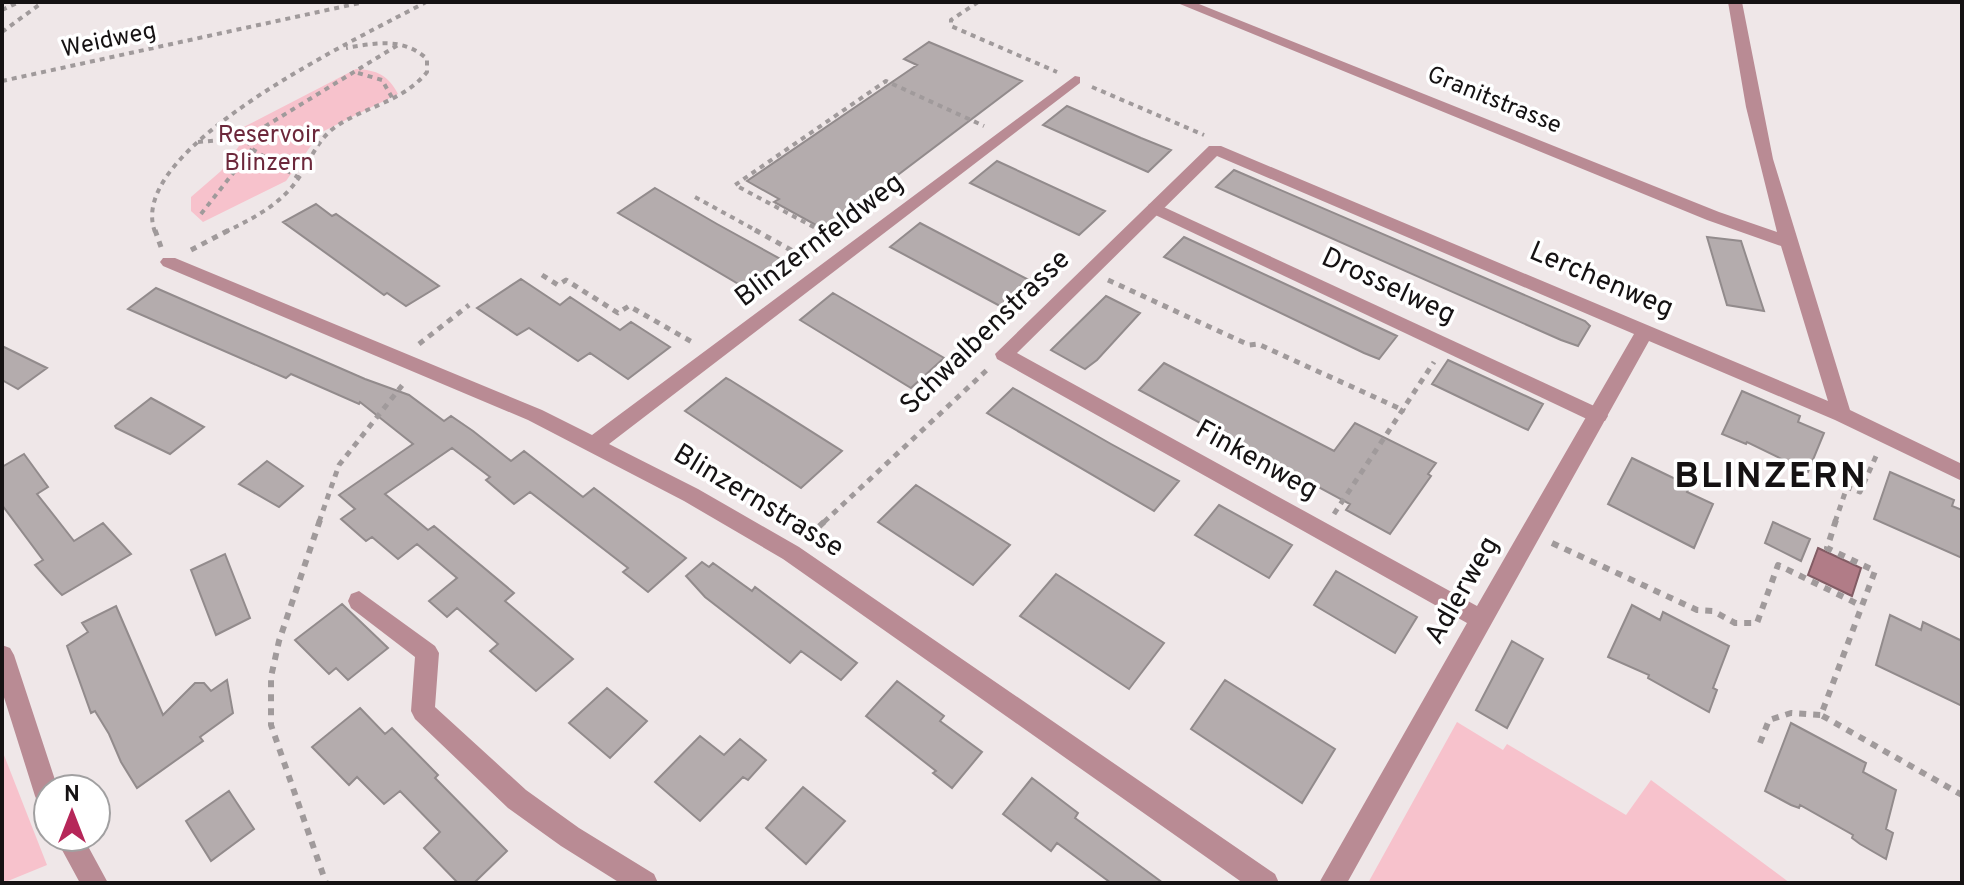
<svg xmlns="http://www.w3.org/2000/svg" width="1964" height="885" font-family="Overpass,sans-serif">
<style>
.green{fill:#f7c2cc}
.water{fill:#b17c87;stroke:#825c64;stroke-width:2}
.building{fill:#b4acad;stroke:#928b8c;stroke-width:2}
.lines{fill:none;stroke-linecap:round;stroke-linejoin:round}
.path-far2{stroke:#a09a9b;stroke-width:4;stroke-dasharray:5 5;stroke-linecap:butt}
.path-far1{stroke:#a09a9b;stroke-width:5;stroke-dasharray:6 6;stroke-linecap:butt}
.path{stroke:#a09a9b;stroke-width:6;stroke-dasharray:7 7;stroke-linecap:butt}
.pedestrian{fill:#b98b94;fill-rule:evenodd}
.minor{fill:#b98b94;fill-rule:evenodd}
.labels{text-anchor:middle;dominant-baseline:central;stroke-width:7;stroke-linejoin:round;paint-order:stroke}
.far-street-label{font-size:24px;fill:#151213;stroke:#fff}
.far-park-label{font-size:24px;fill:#6c283b;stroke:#fff}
.street-label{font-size:28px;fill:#151213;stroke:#fff}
.district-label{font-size:36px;font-weight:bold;letter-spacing:2px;fill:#151213;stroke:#fff}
</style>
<rect width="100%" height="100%" fill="#efe7e8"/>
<path class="green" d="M356,69C377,70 388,75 398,94L320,133L286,181L203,222L191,211V197L221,171L239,146L234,132Z
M1457,722L1503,750L1507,744L1626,815L1651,780L1790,883H1368Z
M2,750L47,865L3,883H2Z"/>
<path class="water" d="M1818,548L1861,568L1852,596L1808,575Z"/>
<path class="building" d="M929,42L1022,81L825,230L774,202L779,199L747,181L917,65L904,59Z
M1067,106L1141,138L1171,150L1148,172L1043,125Z
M997,161L1105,211L1079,235L970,183Z
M1234,170L1585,321L1590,326L1578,346L1561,340L1216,187Z
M655,188L717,224L784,261L747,289L618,213Z
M316,204L332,216L336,214L439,286L406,306L387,293L384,295L283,222Z
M920,223L1002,266L1029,280L1000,306L890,247Z
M1184,237L1311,296L1397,336L1379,359L1364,353L1164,257Z
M1707,237L1741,241L1764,311L1727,305Z
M521,279L560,305L570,297L620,330L631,322L670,347L628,379L590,353L578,361L529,328L517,335L477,308Z
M156,288L365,379L409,395L444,421L451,416L473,431L511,461L524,451L583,497L594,488L686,558L648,592L623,572L628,568L530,492L514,504L486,480L490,477L452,448L385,494L428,530L434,526L514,593L505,601L573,659L536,691L490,651L498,644L457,608L447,617L429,601L457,578L417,544L398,559L372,537L366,541L341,519L355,509L339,495L413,444L360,402L359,404L291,374L286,378L128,309Z
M833,293L915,341L944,358L911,388L800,320Z
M1106,296L1140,313L1097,360L1085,369L1051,350Z
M2,346L47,368L18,389L2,380Z
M1448,360L1543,404L1528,430L1432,384Z
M1164,363L1334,451L1355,423L1436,463L1428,474L1431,476L1390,534L1346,510L1350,504L1139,390Z
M726,378L730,380L842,451L801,488L685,411Z
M1013,388L1111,444L1179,481L1154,511L987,413Z
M1742,391L1800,416L1798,422L1824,433L1808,472L1747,442L1746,444L1722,434Z
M151,398L204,427L170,454L116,428L115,426Z
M24,454L48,487L37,494L74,541L103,523L131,554L62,595L57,590L35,565L43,560L2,505V467Z
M1632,458L1690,486L1687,492L1713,504L1694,548L1608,504Z
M267,461L303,486L279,507L239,484Z
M1890,472L1954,500L1952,506L1962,510V558L1874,519Z
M916,485L1010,545L973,585L878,522Z
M1219,505L1292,545L1269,578L1195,535Z
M1773,522L1810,539L1801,561L1765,543Z
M225,554L250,618L216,635L191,570Z
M702,562L709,567L713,563L752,591L755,587L857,663L841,680L801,651L790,663L705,597L686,576Z
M1336,571L1417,617L1395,653L1314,605Z
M1056,574L1164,643L1129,689L1020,616Z
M342,604L388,648L348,680L336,668L329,674L295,640Z
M1632,605L1660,620L1663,612L1729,646L1713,688L1717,690L1709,712L1648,678L1649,675L1608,657Z
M116,606L163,715L195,683H204L211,691L227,680L233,713L200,737L203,741L137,788L121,762L109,734L95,711L91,713L67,646L88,632L82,623Z
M1890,615L1921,630L1923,622L1962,641V706L1876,665Z
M1512,641L1543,659L1507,728L1476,710Z
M1225,680L1335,749L1302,803L1191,729Z
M897,681L944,716L940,721L982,752L952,788L933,773L936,771L866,716Z
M607,688L647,721L610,758L569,723Z
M360,708L385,734L392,728L438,775L435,778L507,851L474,883H458L424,848L440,832L400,791L384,804L357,777L349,785L312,747Z
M1791,723L1866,763L1863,772L1896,790L1886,829L1893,833L1886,859L1860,844L1852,838L1853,835L1800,805L1799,808L1791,805L1765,791Z
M700,736L724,755L740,739L766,760L748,780L743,777L700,821L655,782Z
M1032,778L1078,813L1075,818L1163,883H1111L1057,843L1051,851L1003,814Z
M803,787L845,821L806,864L766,828Z
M229,791L254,829L211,861L186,821Z"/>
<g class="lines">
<path class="path-far2" d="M978,2L951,20V26L1057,72
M2,10L19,2
M2,32L43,2
M358,73L382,80L394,101
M2,81L364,2
M1092,87L1204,135
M198,142L246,138
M299,178L252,149L246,138L398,45
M695,197L759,232
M201,214L252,149
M155,232C123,147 366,35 426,2
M225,232C250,220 278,206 295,183C309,165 315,142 334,128C364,106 402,103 427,72V59C404,37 374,43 346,48
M823,232L735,185L886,81L984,126"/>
<path class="path-far1" d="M155,230L161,247
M755,230L807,259
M820,230L836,239
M191,250L229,230
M542,275L558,285L566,280L618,313L629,306L692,342
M1108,280L1249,345L1258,344L1405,411
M419,344L469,305
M1334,514L1434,362
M319,522L339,465L404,383
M824,522L989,368
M1835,522L1847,487L1860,492L1877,454"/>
<path class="path" d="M320,520L279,641L271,677V725L326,883
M1836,520L1827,548L1875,571L1821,715L1962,795
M809,536L826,520
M1552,543L1697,610L1713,611L1735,623H1757L1778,565L1862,606
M1760,743L1769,720L1791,713L1821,715"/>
<path class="pedestrian" d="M1155,203L1605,411L1608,416L1605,421H1591L1149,212L1147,208L1149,204Z"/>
<path class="minor" d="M1175,2H1194L1719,212L1777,232L1746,107L1728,2H1742L1773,159L1850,410L1962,464V481L1835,420L1649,341L1347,883H1319L1467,623L997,359L995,354L1209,146H1221L1828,401L1781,246L1707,220ZM1217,156L1634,334L1477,606L1017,353Z
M1075,76L1080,77V83L609,444L698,489L799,547L1275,874L1279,883H1243L783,559L684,501L528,420L163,266L160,262L163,258H175L542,410L592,435Z
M359,591L435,646L439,653L435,707L526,790L579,828L654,874L658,883H620L561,846L508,808L415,719L411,711L415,657L351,608L348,601L351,594Z
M2,645L10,648L14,655L58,789H48V808L39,805L35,796L2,691Z
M55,837H83L108,883H80Z"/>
</g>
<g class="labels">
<g class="far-street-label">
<text transform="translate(109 41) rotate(-12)">Weidweg</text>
<text transform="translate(1494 101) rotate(22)">Granitstrasse</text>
</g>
<g class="far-park-label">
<text x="269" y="136">Reservoir<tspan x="269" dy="28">Blinzern</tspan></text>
</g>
<g class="street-label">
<text transform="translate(820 241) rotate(-37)">Blinzernfeldweg</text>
<text transform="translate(1601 281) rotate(23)">Lerchenweg</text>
<text transform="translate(1388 287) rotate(25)">Drosselweg</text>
<text transform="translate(986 333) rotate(-44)">Schwalbenstrasse</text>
<text transform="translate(1256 461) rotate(29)">Finkenweg</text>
<text transform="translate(758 502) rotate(31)">Blinzernstrasse</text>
<text transform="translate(1463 591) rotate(-60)">Adlerweg</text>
</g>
<g class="district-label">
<text x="1771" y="478">BLINZERN</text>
</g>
</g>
<rect width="1964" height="885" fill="none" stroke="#151213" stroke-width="8"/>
<g transform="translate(72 813)"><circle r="38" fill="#ffffff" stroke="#a1a0a1" stroke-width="2"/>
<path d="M0-6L14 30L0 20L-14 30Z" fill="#b62759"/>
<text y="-12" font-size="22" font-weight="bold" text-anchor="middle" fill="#151213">N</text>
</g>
</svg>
